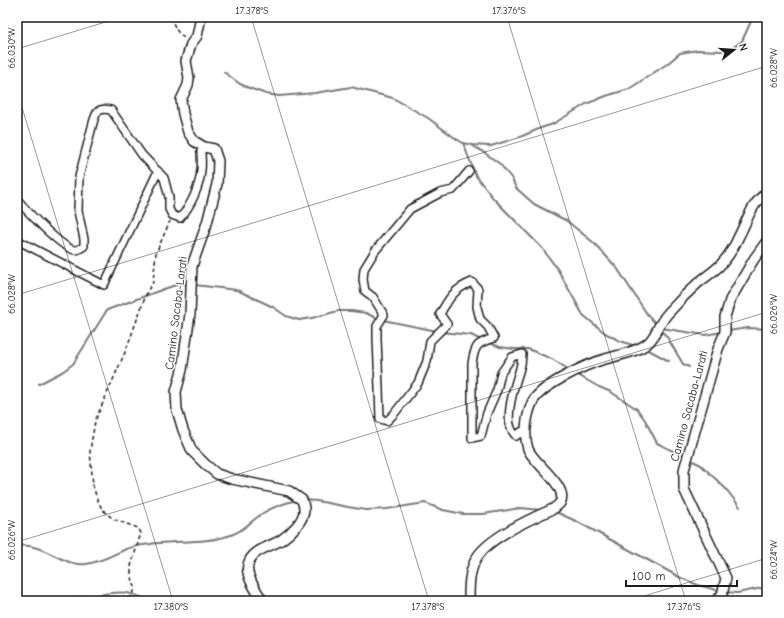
<svg xmlns="http://www.w3.org/2000/svg" width="784" height="618" font-family="'Comic Neue',sans-serif">
<style>
.lines{fill:none;stroke-linecap:round;stroke-linejoin:round}
.stream{stroke:#7a7a7a;stroke-width:2}
.street-casing{stroke:#1c1c1c;stroke-width:10}
.secondary-casing{stroke:#1c1c1c;stroke-width:12}
.path{stroke:#1c1c1c;stroke-width:1.5;stroke-dasharray:4 3;stroke-linecap:butt}
.street{stroke:#fff;stroke-width:7}
.secondary{stroke:#fff;stroke-width:9}
.ticks{fill:none;stroke:#1c1c1c;stroke-width:1;stroke-opacity:0.45}
.labels{text-anchor:middle;dominant-baseline:central;stroke-width:3;stroke-linejoin:round;paint-order:stroke}
.street-label{font-size:12px;fill:#1c1c1c;stroke:#fff}
.neatline{fill:none;stroke:#1c1c1c;stroke-width:1.5}
.ticks-label{font-size:10px;text-anchor:middle;fill:#1c1c1c}
</style>
<rect width="100%" height="100%" fill="#fff"/>
<filter id="ink" filterUnits="userSpaceOnUse"><feTurbulence type="fractalNoise" baseFrequency=".025" numOctaves="2"/><feDisplacementMap in="SourceGraphic" scale="8" xChannelSelector="R" yChannelSelector="G"/><feConvolveMatrix kernelMatrix="1 2 1 2 8 2 1 2 1" color-interpolation-filters="sRGB"/></filter>
<g filter="url(#ink)">
<g class="lines">
<path class="stream" d="M224,72L240,84L249,88L266,94L279,96L315,93L351,87L393,98L428,118L455,138L463,143L472,145L491,146L520,137L541,128L553,124L586,104L606,96L629,89L667,64L680,53L698,50L721,51L732,48L742,41L753,17
M463,143L476,176L493,198L542,248L558,270L583,315L605,333L618,340L635,346
M473,146L485,153L500,164L512,179L516,188L534,204L567,221L594,243L617,268L647,314L656,324
M195,285L237,290L273,307L286,316L299,320L312,318L338,311H351L366,313L378,319L437,331
M661,328L705,335L722,332
M660,329L667,337L683,364L689,367
M728,331L748,328L767,329
M441,332L471,335L481,340
M487,342L500,347L514,349H528L552,359L571,371
M645,348L669,361
M576,374L599,387L611,392L637,409L645,420L657,443L685,457
M39,384L62,372L73,364L107,310L164,289L179,284H188
M689,459L701,465L726,489L740,507
M305,500L317,501L348,507L366,510L387,509L425,503L443,510L463,514H483L521,508L541,510
M554,512L558,513L578,522L681,578L698,585L720,591
M17,546C44,542 62,567 86,564C101,562 113,555 126,549C133,546 142,545 150,544C177,540 204,544 231,535C244,531 252,520 263,513C274,506 285,503 297,500
M725,592L737,593L767,587
M17,601C37,599 57,599 76,598C107,596 119,585 149,601"/>
<defs>
<path id="street" d="M469,171L453,190L440,193L410,209L375,251L364,269L363,279L365,291L373,297L384,315L377,326V339L379,388L380,419L387,421L394,414L418,383L427,361L430,341L447,324L440,314C449,298 454,289 472,282L478,289L477,307L480,319L488,327L494,338C477,343 475,345 472,363V438L481,436L487,413L497,390L501,373L512,357L522,354C522,366 520,368 517,378C513,389 506,417 511,428C512,431 514,434 516,436L521,432L526,437
M17,199C25,209 64,251 76,250C79,250 81,248 84,246V239L78,211L79,177L93,123C96,112 98,107 111,110L142,155L164,178L169,197V209L172,215L180,218C191,206 200,186 201,170C202,164 201,157 201,151L204,147
M17,240L104,285L158,171"/>
<path id="secondary" d="M201,17L197,36L191,44L186,61L189,78L188,85L181,100L183,114L188,132L194,141L204,147L214,149L218,161L217,184L207,223L192,266L190,314L182,370L176,392L177,410L183,430L192,451L205,464L217,474L232,479L289,491L302,500C303,503 304,506 304,509C305,520 290,534 281,540C270,547 251,550 248,565C245,576 257,592 263,601
M469,601C469,586 469,572 476,559C487,538 532,518 553,509C555,508 558,505 560,503C570,487 533,463 528,449C523,435 527,413 533,401C542,385 587,364 605,359C619,355 637,352 648,343C655,337 657,328 663,320C665,316 669,312 672,309C680,300 689,291 698,283C706,276 717,270 724,261C730,254 735,245 739,236C747,221 752,202 767,193
M716,601L722,595L726,578L684,489V470L718,349L725,332V317L730,300L754,259L767,241"/>
</defs>
<use href="#street" class="street-casing"/>
<use href="#secondary" class="secondary-casing"/>
<path class="path" d="M170,17L177,31L185,39
M122,601L133,596L135,587L131,575V566L141,533L138,528L113,519L102,509L97,499L93,486L90,451L95,421L126,350L147,292L153,282L156,253L170,221"/>
<use href="#street" class="street"/>
<use href="#secondary" class="secondary"/>
</g>
</g>
<path class="ticks" d="M251,17L429,601M507,17L686,601M764,17L767,28M17,49L122,17M17,91L173,601M17,295L767,66M17,542L767,312M628,601L767,558"/>
<g class="labels">
<g class="street-label">
<text transform="translate(176 313) rotate(-83)">Camino Sacaba-Larati</text>
<text transform="translate(689 406) rotate(-75)">Camino Sacaba-Larati</text>
</g>
</g>
<rect width="784" height="618" fill="none" stroke="#fff" stroke-width="44"/>
<g transform="translate(734 50) rotate(73)" stroke="#ffffff" stroke-width="3" paint-order="stroke">
<path d="M0-3L7 15L0 10L-7 15Z" fill="#1c1c1c"/>
<text y="-6" font-size="11" font-weight="bold" text-anchor="middle" fill="#1c1c1c">N</text>
</g>
<path d="M626 580v6h111v-6" fill="none" stroke="#1c1c1c" stroke-width="2"/>
<text x="632" y="580" font-size="12" fill="#1c1c1c" stroke="#ffffff" stroke-width="3" paint-order="stroke">100 m</text>
<rect x="22" y="22" width="740" height="574" class="neatline"/>
<g class="ticks-label">
<text x="252" y="14">17.378°S</text>
<text x="509" y="14">17.376°S</text>
<text transform="translate(11 48) rotate(-90)" y="4">66.030°W</text>
<text transform="translate(773 68) rotate(-90)" y="4">66.028°W</text>
<text transform="translate(11 294) rotate(-90)" y="4">66.028°W</text>
<text transform="translate(773 314) rotate(-90)" y="4">66.026°W</text>
<text transform="translate(11 540) rotate(-90)" y="4">66.026°W</text>
<text transform="translate(773 560) rotate(-90)" y="4">66.024°W</text>
<text x="171" y="610">17.380°S</text>
<text x="428" y="610">17.378°S</text>
<text x="684" y="610">17.376°S</text>
</g>
</svg>
